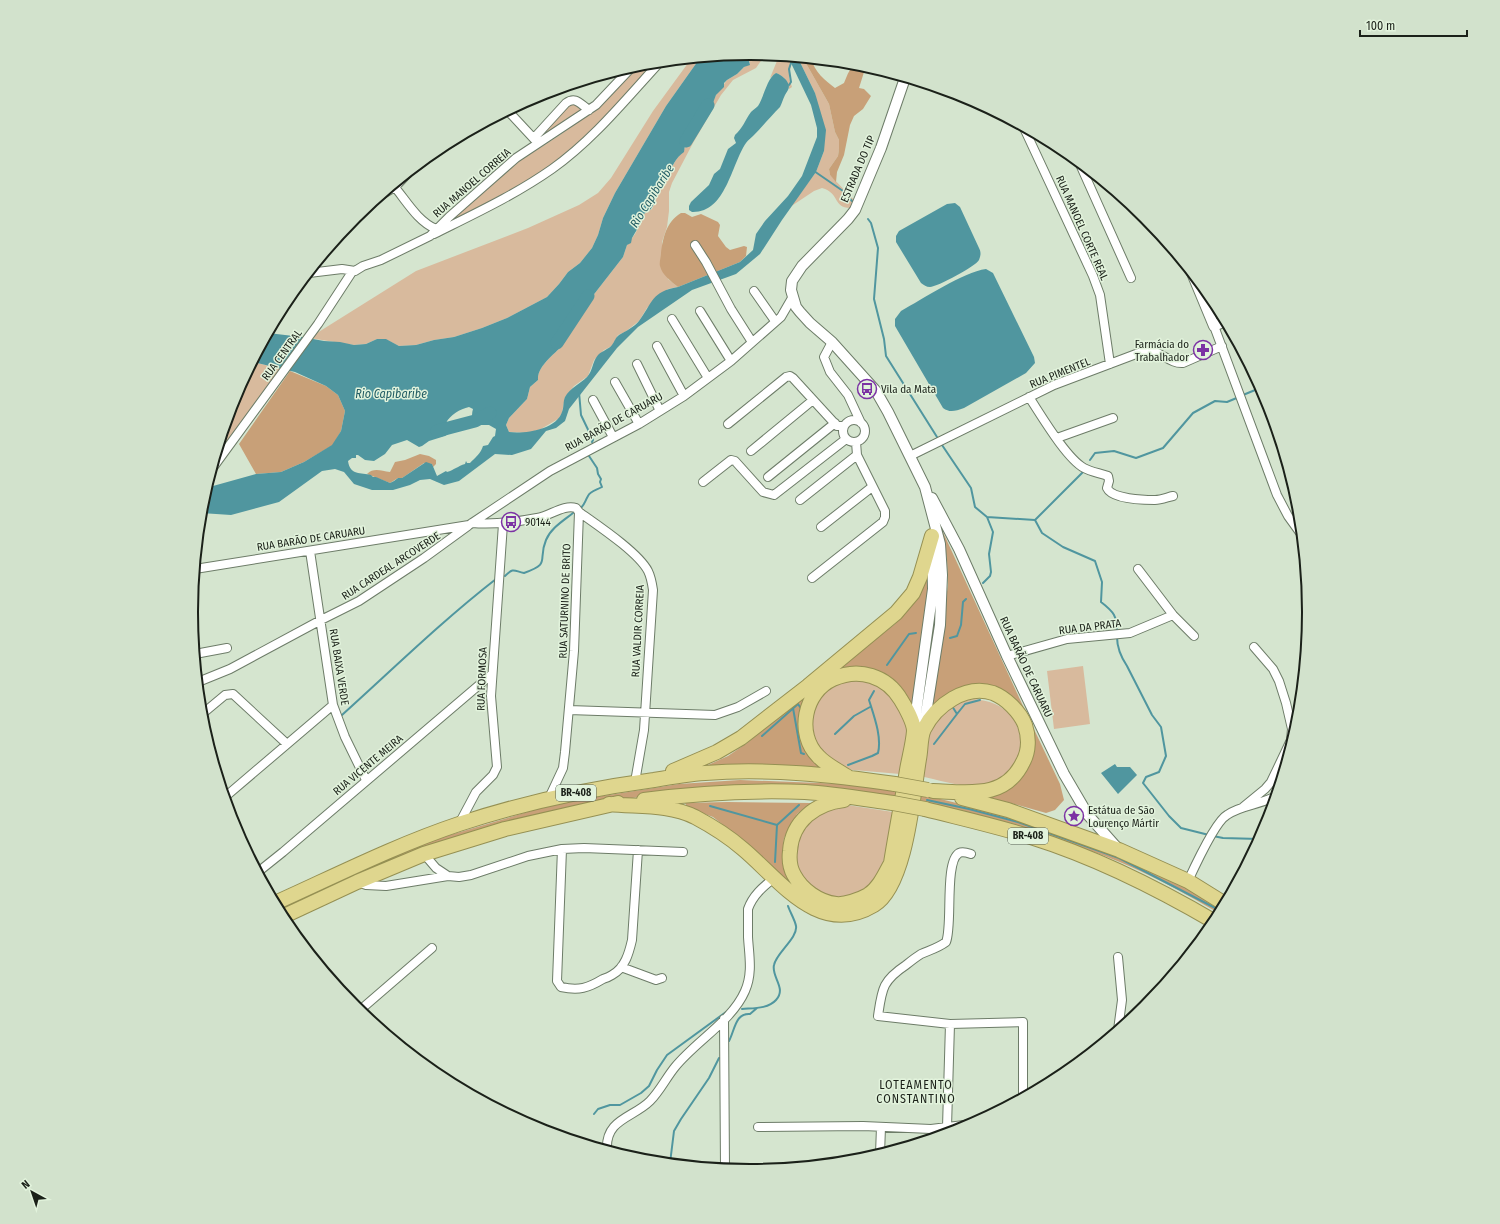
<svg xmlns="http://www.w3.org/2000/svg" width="1500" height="1224" font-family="'Fira Sans Condensed',sans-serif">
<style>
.green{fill:#d8ba9d}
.forest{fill:#c8a078}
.water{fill:#50969f;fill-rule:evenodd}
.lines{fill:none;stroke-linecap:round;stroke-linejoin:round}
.stream{stroke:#50969f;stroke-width:2}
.river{stroke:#50969f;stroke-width:13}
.minor-casing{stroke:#6d7c68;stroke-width:10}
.tertiary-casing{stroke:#6d7c68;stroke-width:12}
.trunk-casing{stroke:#959053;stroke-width:16}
.minor{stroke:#fff;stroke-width:8}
.tertiary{stroke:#fff;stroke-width:10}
.trunk{stroke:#dfd68e;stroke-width:14}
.trunk-bridge-casing{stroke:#959053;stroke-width:16;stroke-linecap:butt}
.trunk-bridge{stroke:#dfd68e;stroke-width:14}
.labels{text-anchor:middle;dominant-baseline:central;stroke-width:3;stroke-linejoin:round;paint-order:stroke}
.shield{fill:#e2f3dc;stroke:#576054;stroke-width:1}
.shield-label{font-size:10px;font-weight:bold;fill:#1b2119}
.street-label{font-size:11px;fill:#1b2119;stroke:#e2f3dc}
.poi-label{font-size:11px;fill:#1b2119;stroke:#e2f3dc;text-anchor:start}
.water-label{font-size:12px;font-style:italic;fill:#215c63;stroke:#e2f3dc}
.neighbourhood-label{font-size:12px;letter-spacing:1px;fill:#1b2119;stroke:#e2f3dc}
.rim{fill:none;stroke:#1b2119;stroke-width:2}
</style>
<rect width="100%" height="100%" fill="#d5e5cf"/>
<path class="green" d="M749,53L765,55L756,68L733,80L721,95L693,143L672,183L669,192V211L667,227L662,242L668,279L678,287L668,289L647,308L639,321L625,332L618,335L612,346L604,350L594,360L588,376L574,386L565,397L562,413L558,419L541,429L528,433L509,432L506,425L509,418L527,399L530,387L538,380C537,365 557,353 565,342C567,339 567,333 569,330L563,328L571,316L581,311L623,257L627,245L635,234L639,226L640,218L644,214L652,209L662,186L668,178V174L676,160L685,148V145L696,128V120L706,114L716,95L727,80L737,74L744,67L750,64L748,57Z
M779,56L792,57L789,78L792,87L789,89C789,81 783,76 776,73L770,78Z
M700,58L666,106L615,193L603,218L598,235L592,248L580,263L568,272L559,284L547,297L507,318L482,328L454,337L434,340L416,345L399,346L385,339H377L366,344L354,345L309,338L416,271L528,228L579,205L598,193L611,178L653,111L691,59Z
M798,58H803L829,104L835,132L839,140V149L838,156L829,169L830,175L855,201L850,208C833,208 840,193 822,188L814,191L790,207L816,172L824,151L815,93Z
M657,62L608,117L553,166L489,206L446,224L518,162L560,135L599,107L642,64Z
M573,102L584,108L580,114L548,132H543Z
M253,362L281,369L215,459L234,398Z
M1083,666L1090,724L1054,729L1047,671Z
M854,677L884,687L906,720V740L900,774L842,769L812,742L811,713L827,688Z
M974,699C981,700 988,701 995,704C1018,714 1027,740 1015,763C1011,770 1004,779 996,782C972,792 944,781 920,776C923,763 928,733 935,722C942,709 959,702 974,699Z
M834,803L893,812L883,865L871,886L849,899L822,896L796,873V831Z"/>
<path class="forest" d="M803,58L812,59C813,71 826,81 835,88L844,83C848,74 849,67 859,64L865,69L859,88L864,89L871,96L863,109L854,116L850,125L844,155L837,172L836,182L830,175L829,169L838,156L839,149V140L835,132L829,104Z
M681,213H685L692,217L701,214L718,222L720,225L718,236L726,247L730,250L744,246L747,247L746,256L740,262L678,287C672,282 662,275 660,266C659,263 661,257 661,253C663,238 666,222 681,213Z
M290,371L326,386L338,395L345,411L341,431L333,445L304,462L281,472L256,474L239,444Z
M420,454L429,456L436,460V464L433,467L432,464L424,463L405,476L402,478H398L390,483L367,474C374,467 381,471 390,472L395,462L405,460Z
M942,530L1023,706L1060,784L1064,800L1055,810L1046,813L1007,802L986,799C1019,787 1025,780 1031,746L1004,696L944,699L930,707L948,585L947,560Z
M930,564L926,616L912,708L903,690L887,676L829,678L799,724L802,744L813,761L824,772L697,770L728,756L747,743L821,682L895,624L912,604Z
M740,780L870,785L898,788L897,801L667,793L605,802L537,816L281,915L278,908L378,862L433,840L558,803L679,784Z
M916,793L1001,814L1085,841L1178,882L1223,907L1220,914C1177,888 1123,860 1076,846C1023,829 968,816 914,802Z
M727,802L811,803L797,814L784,838L782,857L787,877L800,896L738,837L713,817L688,808L685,803Z"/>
<path class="water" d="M749,53L748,57L750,65L744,67L737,74L727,80L724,83V87L716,95L711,108L708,109L704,119L696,120L695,134L691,139L690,138L685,145L684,152C676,157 671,168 668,177C667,180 664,182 662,185C656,193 656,205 648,212H646L640,218L639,226L632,238L631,243L627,245L623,257L581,311L571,316L564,328L569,329C567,333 567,338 565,342C557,353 537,365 538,380L530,387L527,399L509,418L506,425L509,432C524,434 556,430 562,412C564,408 563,401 565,397C570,388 580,384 587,377C593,371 592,362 598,355C602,351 609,349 612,345C615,341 615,338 619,335C626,331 634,327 639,321C653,302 651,292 678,287L740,262L753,250L756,234L765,221L788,196L802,176L817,137V128L811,105L791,63L792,57L798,58L815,93L826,130L824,151L816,172L782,220L760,254L736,274L692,290L638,327L617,348L569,409L565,421L556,428L546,431L531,449L512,455L495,454L459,481L444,485L430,479L420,480L410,485L393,490H372L354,484L344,472L335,469L322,471L279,502L231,515L201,513L202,503L207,486H213L256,474L281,472L304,462L332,445L341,431L345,411L338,395L326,386L295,372L253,362L268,333L302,337L324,341L340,342L354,345L366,344L377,339H386L399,346L416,345L434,340L454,337L482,328L507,318L547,297L559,284L568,272L580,263L592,248L598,235L603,218L615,193L666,106L700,58ZM469,407L473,409C471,416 472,420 478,425H489L496,429L495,436L493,437L488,445L483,446C481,453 475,458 470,463H467L466,461L465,464C458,466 454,470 447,472L446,471L437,476L432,464L426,462L402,478H398L394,481L390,483L376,477H373L371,475C361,472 350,476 348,461L352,458H356V455H358L365,460L374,461L385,454L392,445L407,440L419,447L422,446L429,441L445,436L457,429L454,428L453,425L447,426L446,423C450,415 460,409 469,407Z
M776,73C782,75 792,83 788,90C787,92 786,93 785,95C783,99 782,103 780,107C771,116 763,126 754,135C752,137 748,140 746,143C731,165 726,213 692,212L689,210V206L691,202L709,185L714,174L720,169L728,149L736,143L734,138L735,135C743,128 745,120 751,112C753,110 756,108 758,106C764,97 767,78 776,73Z
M955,203L960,207L979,248C981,252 981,255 979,260C976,266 937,287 930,287C926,287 924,285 921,283L896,242V236L899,231L947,204Z
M986,269L993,273L1034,357L1035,363L1026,373L964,408C955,411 950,413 943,408L895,326V319L901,311C923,299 963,272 986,269Z
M1115,764L1117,767H1130L1137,775L1118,794L1101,773Z"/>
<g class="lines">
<path class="stream" d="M789,85L791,82L789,69L793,57
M814,171L843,191L852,201
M868,219L871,223L878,248L874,299L884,339L886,356L937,437
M579,392L581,415L593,440L592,442
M1243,395L1260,388L1259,385
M942,445L971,488L975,507L987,517L1035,520L1042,533L1063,547L1095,561L1102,582L1101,602C1114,612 1117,616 1117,632
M1090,460L1095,453L1114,451L1136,458L1163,448L1193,413L1215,401L1227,402L1239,397
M581,508C585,504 585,501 588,496C590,491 597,490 602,487L600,482L601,479L598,474L597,468L589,456
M1035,520L1083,472
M505,576C514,567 514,571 524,573C552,563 537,561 546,540C551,528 563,521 573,513
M983,583L990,576L991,572L989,554L993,532L987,517
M1117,637C1117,647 1121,657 1127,666L1152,715L1161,727L1166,756L1159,772L1146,777L1143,783L1169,816L1181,828L1209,835
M950,638L957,636L961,625L963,602L966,599
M887,665L909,634L916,633
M793,708L801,753L804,754
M957,714L965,704L980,700
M342,715C393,669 442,621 496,579
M835,734L854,716L870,707
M762,736L798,704L802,710
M934,744L957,714L952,706
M848,765L872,756L878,753C882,737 874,716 869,700L874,691
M927,800L969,809L1018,822L1119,858L1221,911
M710,806L777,825
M1213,836L1223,838L1259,839
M775,862L777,825L799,805
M742,1009C753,1008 768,1009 776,1000C787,988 771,977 774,965C776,953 798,938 796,926C795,920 790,912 788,906
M729,1041C735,1030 735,1013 750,1014L757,1008
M594,1114L598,1109L610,1105H620L641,1093L649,1086L657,1070L667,1055L726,1012
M670,1163L674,1131L681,1119L709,1078L719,1058"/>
<path class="river" d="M686,141L708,105
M557,343L588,296
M437,431L475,421L490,413"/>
<defs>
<path id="minor" d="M508,111L536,141
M1024,128L1093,276L1100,295L1110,364
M534,138L566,103C576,96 580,104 589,110
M1079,162L1131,278
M393,185C406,200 417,221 436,229
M378,197L395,187L411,170
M434,234C474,214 515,195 552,169C593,140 626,99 660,62
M695,245L706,262L731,309L752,342
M309,273L342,269L355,271L363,266L381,260L430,236L449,217L516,158L596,105L632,67
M754,291L775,321
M700,311L731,361
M672,319L708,378
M1214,326L1277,495L1288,516L1301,534
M832,342L824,357L830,372L848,395L861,423
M657,346L684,396
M637,364L660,411
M615,382L639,424
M1029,397C1041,415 1066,458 1084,468C1091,472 1100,473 1108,476L1109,481L1107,488C1112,499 1144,500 1155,500C1161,500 1168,497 1173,496
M593,400L613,437
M843 431a11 11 0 1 1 22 0a11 11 0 1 1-22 0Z
M728,424L786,377L790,376L793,378L837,426H843
M1057,438L1113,418
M751,451L813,400
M910,456L1054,385L1144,351C1161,349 1168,364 1183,363L1222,346
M212,469L318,324L352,272
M768,477L835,423
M703,482L731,460L735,461L763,492L774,495L846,439
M800,500L857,455
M579,512C597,525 638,552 648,571C651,577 652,583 653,590L644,730L635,782
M472,523C494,525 516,522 537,518C550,516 564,504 576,508L579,512L574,651L565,752L563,768L549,798
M821,527L872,487
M310,551L333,705L345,737L366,780
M195,569L469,525L550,471L639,424L684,396L731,361L781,317L792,298
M1138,569L1173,615L1194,636
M812,578L883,522L885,517V511L857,455L856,442
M195,654L227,648
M1007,656L1067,639L1130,633L1173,615
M198,682L230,669L321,620L359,601L424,558L468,526
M569,710L715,715L738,707L766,691
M201,715L225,695L233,694L287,744
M225,797L333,705
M1243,807L1265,789L1271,782L1291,740L1292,729L1286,703L1279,681L1273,669L1254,647
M459,824L476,792L493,775L497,767L491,696L503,524
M562,849L557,981L561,987C579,991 588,988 603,979C606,978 609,977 612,975C625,968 629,953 632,940L638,850
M424,854L436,868L448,876
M971,854C968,853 963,851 959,853C944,862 953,926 946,942C938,948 930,950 921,954C916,957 911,961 906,965C882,981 882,989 878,1016L950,1024L1023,1022V1097
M258,872L283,852L492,674
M1188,881C1194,868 1216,821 1227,815C1241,805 1260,805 1276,796
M357,882L366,885L386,886L448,876L459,877L471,875L528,856L562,849L584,848L683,852
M1118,957L1122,1000L1118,1030
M621,967L656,980L662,978
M359,1011L432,948
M724,1019L725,1169
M758,1127L863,1126L931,1129L972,1124
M947,1127L950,1024
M607,1150C605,1119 633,1118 650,1101C660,1091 666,1078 675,1067C696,1041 732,1021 745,991C753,973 749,955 748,937C748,927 748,918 748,909C753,895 763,887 774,878
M880,1154L881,1127"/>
<path id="tertiary" d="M905,78L881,148L855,210L848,219L802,266L792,281L791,290L796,307L800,312L810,323L832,342L876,391L888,412L925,487L940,544L942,575L940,625L924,726
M1192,273L1214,326L1225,321
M932,498L959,549L1007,656L1064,774L1088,815L1119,850
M914,727L933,589L932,546"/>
<path id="trunk" d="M673,771L717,752L741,738L808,686L896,613L913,593L920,577L932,536
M962,798L1008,810L1119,850L1188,881L1225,904
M644,800C697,793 752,790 805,792C835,794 864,799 893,803
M844,800C816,803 792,821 790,851C789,859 790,868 794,875C802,890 819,902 836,904C845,905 859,900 868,895C879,888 885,874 891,863C896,832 902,801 907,770C909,758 913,744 914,731C914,723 906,708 901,700C887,676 859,667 833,679C804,692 796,734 818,756C826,765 839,771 848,777
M609,804C637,807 669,804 695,817C712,826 728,836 743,849C780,880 819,938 874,905C906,886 913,795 919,759C921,750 920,737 924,729C936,705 966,684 993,693C1006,698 1020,712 1025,725C1029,737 1029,751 1023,762C1005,800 968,792 933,791
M925,809C960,818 996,826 1031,837C1095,857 1157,888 1215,922
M275,903C335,876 396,845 459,824C522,803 588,789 654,780C671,777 688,774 705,773C768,768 833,775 895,784
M282,917L357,882L424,854L505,829L618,803"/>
</defs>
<use href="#minor" class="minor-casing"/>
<use href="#tertiary" class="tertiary-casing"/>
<use href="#trunk" class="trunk-casing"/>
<use href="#minor" class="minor"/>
<use href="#tertiary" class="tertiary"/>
<use href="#trunk" class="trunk"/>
<defs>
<path id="trunk-bridge" d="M895,784L928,790
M893,803L925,809"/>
</defs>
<use href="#trunk-bridge" class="trunk-bridge-casing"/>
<use href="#trunk-bridge" class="trunk-bridge"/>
</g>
<defs>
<symbol id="pharmacy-ring" viewBox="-11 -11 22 22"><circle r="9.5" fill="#e2f3dc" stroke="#7c32a4" stroke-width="1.5"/><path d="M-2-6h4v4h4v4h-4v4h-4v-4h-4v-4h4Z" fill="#7c32a4"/></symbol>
<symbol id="bus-ring" viewBox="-11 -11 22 22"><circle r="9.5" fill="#e2f3dc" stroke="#7c32a4" stroke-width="1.5"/><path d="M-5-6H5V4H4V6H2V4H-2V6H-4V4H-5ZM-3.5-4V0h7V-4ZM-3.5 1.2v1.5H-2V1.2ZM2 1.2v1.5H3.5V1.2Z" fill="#7c32a4"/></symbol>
<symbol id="sight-ring" viewBox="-11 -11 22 22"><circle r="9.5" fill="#e2f3dc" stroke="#7c32a4" stroke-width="1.5"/><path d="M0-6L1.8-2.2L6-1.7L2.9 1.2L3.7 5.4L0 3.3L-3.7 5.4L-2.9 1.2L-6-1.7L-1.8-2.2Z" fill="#7c32a4"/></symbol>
</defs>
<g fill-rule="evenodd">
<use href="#pharmacy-ring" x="1192" y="339" width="22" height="22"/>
<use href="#bus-ring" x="856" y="378" width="22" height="22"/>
<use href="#bus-ring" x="500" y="511" width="22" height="22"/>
<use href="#sight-ring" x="1063" y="805" width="22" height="22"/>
</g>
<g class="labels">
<g class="shield">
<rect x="556" y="785" width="40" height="16" rx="3"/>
<rect x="1008" y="828" width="40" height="16" rx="3"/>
</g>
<g class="shield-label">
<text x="576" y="793">BR-408</text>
<text x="1028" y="836">BR-408</text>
</g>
<g class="street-label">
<text transform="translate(858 169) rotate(-67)">ESTRADA DO TIP</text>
<text transform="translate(472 183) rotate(-41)">RUA MANOEL CORREIA</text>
<text transform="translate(1082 228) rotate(66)">RUA MANOEL CORTE REAL</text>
<text transform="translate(282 355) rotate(-54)">RUA CENTRAL</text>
<text transform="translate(1060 373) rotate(-22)">RUA PIMENTEL</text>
<text transform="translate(614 422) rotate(-29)">RUA BARÃO DE CARUARU</text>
<text transform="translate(311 539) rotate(-9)">RUA BARÃO DE CARUARU</text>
<text transform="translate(391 566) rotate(-33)">RUA CARDEAL ARCOVERDE</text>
<text transform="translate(565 601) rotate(-88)">RUA SATURNINO DE BRITO</text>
<text transform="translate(1090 627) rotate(-7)">RUA DA PRATA</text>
<text transform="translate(638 631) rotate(-87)">RUA VALDIR CORREIA</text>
<text transform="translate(339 667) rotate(81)">RUA BAIXA VERDE</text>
<text transform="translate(1026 667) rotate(65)">RUA BARÃO DE CARUARU</text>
<text transform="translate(482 679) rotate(-88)">RUA FORMOSA</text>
<text transform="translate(368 765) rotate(-40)">RUA VICENTE MEIRA</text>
</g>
<g class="poi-label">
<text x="1189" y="344" text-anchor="end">Farmácia do<tspan x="1189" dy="13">Trabalhador</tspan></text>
<text x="881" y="389">Vila da Mata</text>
<text x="525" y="522">90144</text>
<text x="1088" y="810">Estátua de São<tspan x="1088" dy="13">Lourenço Mártir</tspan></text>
</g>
<g class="water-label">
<text transform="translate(652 196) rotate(-58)">Rio Capibaribe</text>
<text x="391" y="394">Rio Capibaribe</text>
</g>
<g class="neighbourhood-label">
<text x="916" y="1085">LOTEAMENTO<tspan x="916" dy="14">CONSTANTINO</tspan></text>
</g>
</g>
<path d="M0 0H1500V1224H0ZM198 612a552 552 0 1 1 1104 0a552 552 0 1 1-1104 0Z" fill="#d2e2cc" fill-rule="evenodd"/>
<path class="rim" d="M198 612a552 552 0 1 1 1104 0a552 552 0 1 1-1104 0Z"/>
<g transform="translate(32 1192) rotate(320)" stroke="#e2f3dc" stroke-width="3" paint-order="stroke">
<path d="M0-3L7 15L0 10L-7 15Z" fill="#1b2119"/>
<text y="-6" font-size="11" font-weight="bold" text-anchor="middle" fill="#1b2119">N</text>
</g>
<path d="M1360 30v6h107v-6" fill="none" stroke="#1b2119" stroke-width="2"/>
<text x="1366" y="30" font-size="12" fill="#1b2119" stroke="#e2f3dc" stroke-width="3" paint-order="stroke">100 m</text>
</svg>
